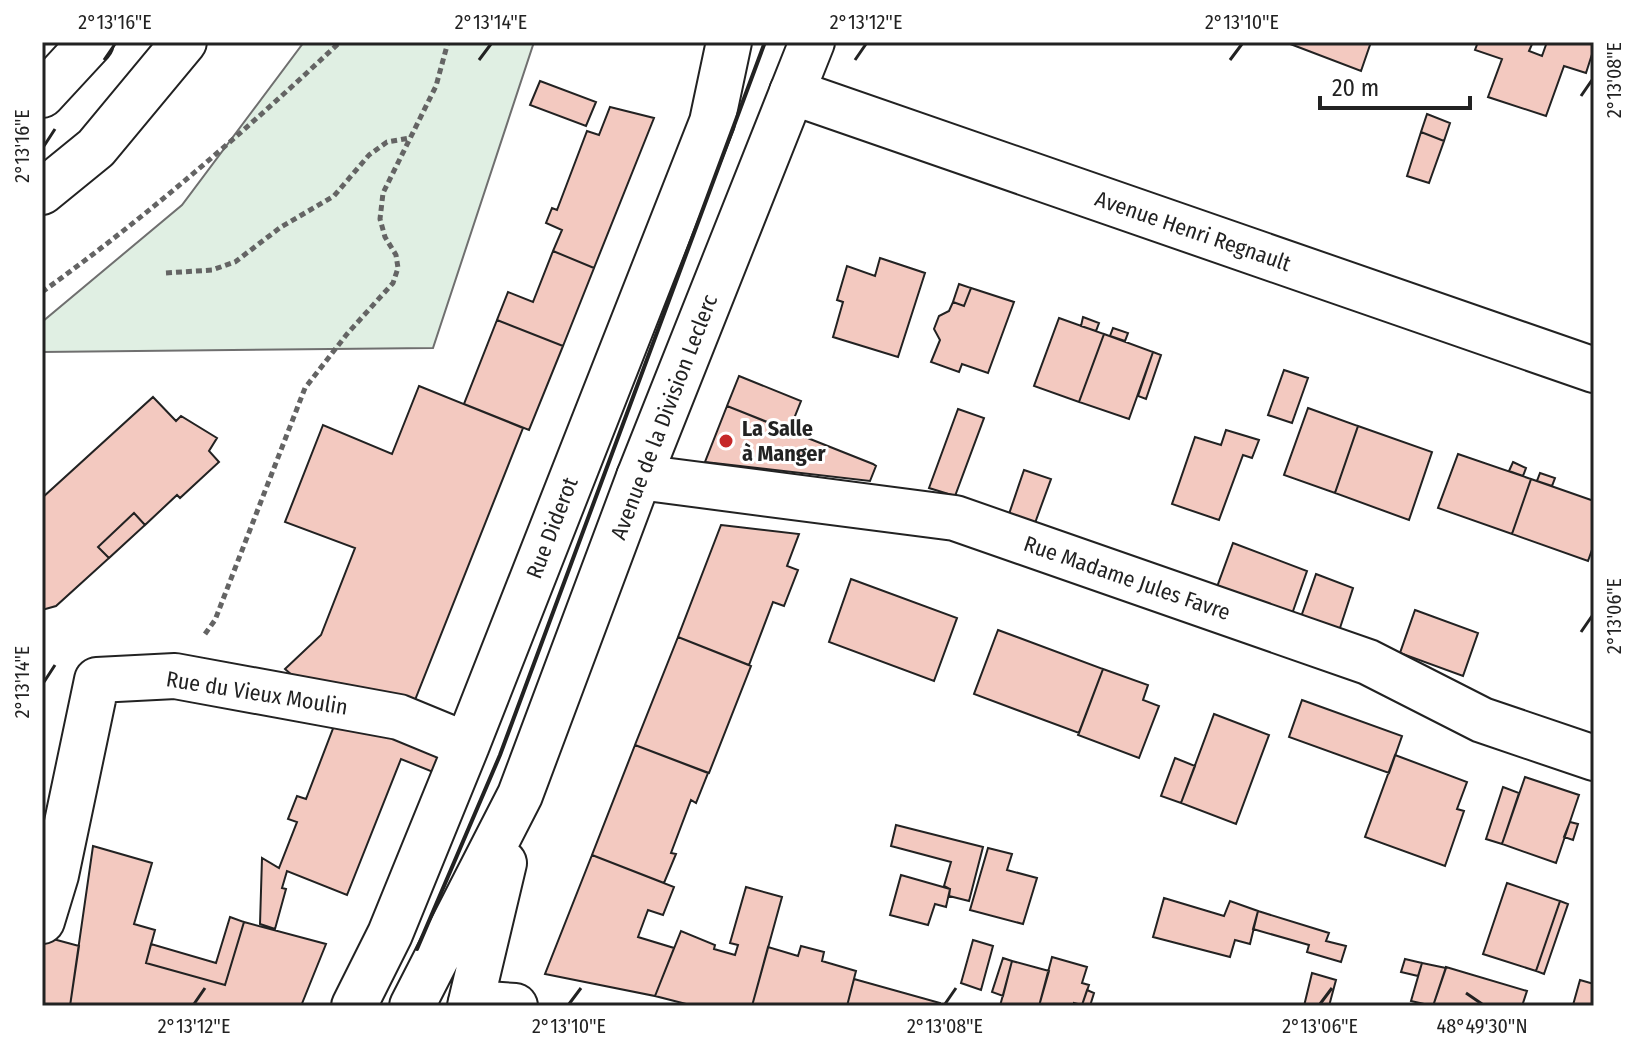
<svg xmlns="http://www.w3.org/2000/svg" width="1636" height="1048" font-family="'Fira Sans Condensed',sans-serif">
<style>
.green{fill:#e0efe3;stroke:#6f6f6f;stroke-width:2}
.building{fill:#f3c9c0;stroke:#222;stroke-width:2}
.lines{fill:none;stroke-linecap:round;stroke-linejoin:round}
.minor-casing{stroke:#222;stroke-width:48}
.major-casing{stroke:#222;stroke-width:48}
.highway-casing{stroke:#222;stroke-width:48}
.path{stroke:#646464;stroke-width:5;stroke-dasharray:6 4;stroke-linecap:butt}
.minor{stroke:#fff;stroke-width:44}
.major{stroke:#fff;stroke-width:44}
.highway{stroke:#fff;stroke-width:44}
.wall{stroke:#222;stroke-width:4}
.ticks{fill:none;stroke:#222;stroke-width:3}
.poi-dot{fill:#c62828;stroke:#fff;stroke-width:3}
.labels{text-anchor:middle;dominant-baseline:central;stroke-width:6;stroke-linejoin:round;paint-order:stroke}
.street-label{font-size:22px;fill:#222;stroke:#fff}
.poi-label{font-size:22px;font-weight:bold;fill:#222;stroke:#fff;text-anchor:start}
.neatline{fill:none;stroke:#222;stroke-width:3}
.ticks-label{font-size:20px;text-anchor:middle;fill:#222}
</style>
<rect width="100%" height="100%" fill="#fff"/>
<path class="green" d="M304,42H534L433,348L42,352V322L182,205Z"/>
<path class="building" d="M1285,42H1371L1361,71Z
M1478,42H1533L1529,51L1542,56L1547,42H1594V48L1586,73L1564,66L1546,116L1488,97L1502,59L1475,50Z
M540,81L596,102L586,126L530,105Z
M610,107L654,118L594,268L553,251L562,230L546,223L552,208L557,210L587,131L599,135Z
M1427,114L1450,123L1444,141L1421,132Z
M1421,132L1444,141L1429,183L1407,176Z
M553,251L594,268L563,346L497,320L508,292L533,302Z
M880,258L925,273L898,357L833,337L843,302L837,300L847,266L875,276Z
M959,284L971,288L964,306L953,302Z
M971,288L1014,302L988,373L962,364L959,372L931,362L940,340L934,329L939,316L949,311L953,302L964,306Z
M1083,317L1099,323L1096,331L1081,326Z
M1059,318L1104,334L1079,402L1034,386Z
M497,320L563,346L529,430L464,404Z
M1113,328L1128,333L1125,341L1110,336Z
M1104,334L1153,352L1129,419L1079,402Z
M1153,352L1161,355L1146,399L1138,396Z
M1284,370L1308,378L1292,423L1268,415Z
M739,376L801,401L789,431L727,406Z
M419,386L523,428L411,710L301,683L285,669L321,635L355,548L285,522L323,425L392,454Z
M153,397L176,421L181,416L217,438L209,451L219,462L180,498L177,495L145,525L134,513L98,547L109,558L56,606L42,610V498Z
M727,406L873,464L876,466L870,481L705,462Z
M1308,408L1358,426L1335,493L1284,475Z
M958,409L984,418L955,496L929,488Z
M1358,426L1432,452L1409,520L1335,493Z
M1226,430L1259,440L1252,458L1243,455L1219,520L1172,504L1195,437L1221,445Z
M1458,454L1531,479L1512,534L1438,508Z
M1513,462L1526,468L1523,476L1509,471Z
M1024,470L1051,479L1035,523L1009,514Z
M1540,473L1555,478L1552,486L1537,481Z
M1531,479L1594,501V544L1588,561L1512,534Z
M134,513L145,525L109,558L98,547Z
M721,525L799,534L787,566L798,570L784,606L773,602L749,665L678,637Z
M1233,543L1307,571L1292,614L1217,587Z
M1316,574L1353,588L1339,631L1301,617Z
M851,579L957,618L934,681L829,642Z
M1415,610L1478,633L1463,676L1400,653Z
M998,630L1103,669L1079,733L974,694Z
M678,637L751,666L709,773L635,745Z
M1103,669L1148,685L1143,700L1159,706L1139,758L1078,735Z
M1302,700L1402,736L1389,773L1289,737Z
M1214,714L1269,735L1236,824L1181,803Z
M334,726L442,748L433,772L401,759L347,895L287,871L282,888L286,889L275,929L260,924L262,858L279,868L297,822L288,819L297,796L306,799Z
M635,745L708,773L696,803L691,800L671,853L676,854L664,883L592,855Z
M1395,755L1467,782L1457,809L1464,811L1445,866L1365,837Z
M1175,758L1195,766L1181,803L1161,796Z
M1525,777L1579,795L1556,863L1502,844Z
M1503,787L1519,793L1502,844L1486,839Z
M1570,822L1578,824L1573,840L1564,837Z
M896,825L983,847L969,901L949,896L950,889L944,886L951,862L891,846Z
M93,846L152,863L134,924L155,930L146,963L225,985L244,922L326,944L301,1006H70Z
M988,848L1012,854L1007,870L1037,878L1023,924L970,910Z
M592,855L674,887L663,915L648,910L638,937L674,948L655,996L545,974Z
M901,875L950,889L946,907L935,904L928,925L890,915Z
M1507,883L1560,901L1536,971L1483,954Z
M746,887L782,897L752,1006H694L655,996L681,931L715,945L714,949L735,955L738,945L730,943Z
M1164,898L1224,916L1230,901L1258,911L1250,944L1235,940L1230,957L1153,937Z
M1560,901L1568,904L1544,974L1536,971Z
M1258,911L1329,933L1326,941L1346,946L1341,962L1307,952L1309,945L1253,929Z
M230,917L244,922L225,985L146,963L151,944L216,963Z
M42,936L79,946L70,1006H42Z
M973,940L993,946L981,990L961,983Z
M801,946L824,952L822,961L856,971L847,1006H752L768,947L798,956Z
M1052,957L1087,967L1082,983L1089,985L1082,1005L1074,1003V1006H1039Z
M1003,958L1012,961L1003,996L992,992Z
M1405,959L1422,963L1418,976L1401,972Z
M1012,961L1049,971L1039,1006H1000Z
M1422,963L1446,968L1433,1006L1411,1001Z
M1446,967L1527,991L1522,1006H1433Z
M1312,973L1336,980L1329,1006H1304Z
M854,979L940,1003V1006H847Z
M1580,980L1594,984V1006L1573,1005Z
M1087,990L1094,993L1090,1006L1082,1005Z"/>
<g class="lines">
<defs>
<path id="minor" d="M792,92L1594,370
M639,477L955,518L1368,662L1482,720L1594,758
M42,921L56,875L97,680L175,676L399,717L467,745
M471,1003L515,1006
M354,1006L390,934L467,745L712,122L729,42"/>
<path id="major" d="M412,1006L520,795L639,477L812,42
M470,1006L504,863"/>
<path id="highway" d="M42,95L91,42
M42,192L96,148L184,42"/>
</defs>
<use href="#minor" class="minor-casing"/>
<use href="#major" class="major-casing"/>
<use href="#highway" class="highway-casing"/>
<path class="path" d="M166,273L212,270L235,262L281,227L334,196L369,155L387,142L410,138
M42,292C148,216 245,131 340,42
M205,634L215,620L305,388L347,334L393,283L398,268L396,255L385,237L380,219L383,193L436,86L448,42"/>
<use href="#minor" class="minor"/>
<use href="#major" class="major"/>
<use href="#highway" class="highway"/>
<path class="wall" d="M417,949L500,755L765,42"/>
</g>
<path class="ticks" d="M104,60L115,44M479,60L491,44M855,60L866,44M1230,60L1242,44M1581,96L1592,80M44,146L55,129M1581,632L1592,616M44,682L55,665M1466,993L1482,1004M194,1004L205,988M569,1004L581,988M945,1004L956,988M1320,1004L1332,988"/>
<circle class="poi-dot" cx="726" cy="441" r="8"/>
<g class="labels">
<g class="street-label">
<text transform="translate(1193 231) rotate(19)">Avenue Henri Regnault</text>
<text transform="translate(664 417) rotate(-69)">Avenue de la Division Leclerc</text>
<text transform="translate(552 528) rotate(-69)">Rue Diderot</text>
<text transform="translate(1127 578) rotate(19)">Rue Madame Jules Favre</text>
<text transform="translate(257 693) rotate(9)">Rue du Vieux Moulin</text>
</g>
<g class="poi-label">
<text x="742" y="428">La Salle<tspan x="742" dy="25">à Manger</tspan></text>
</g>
</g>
<rect width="1636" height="1048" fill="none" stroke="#ffffff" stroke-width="88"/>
<path d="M1320 96v12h150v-12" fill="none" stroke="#222222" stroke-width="4"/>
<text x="1332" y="96" font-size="24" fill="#222222" stroke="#ffffff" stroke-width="6" paint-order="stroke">20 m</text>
<rect x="44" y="44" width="1548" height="960" class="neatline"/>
<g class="ticks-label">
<text x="115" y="29">2°13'16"E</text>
<text x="491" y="29">2°13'14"E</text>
<text x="866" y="29">2°13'12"E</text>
<text x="1242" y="29">2°13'10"E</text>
<text transform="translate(1614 80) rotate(-90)" y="7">2°13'08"E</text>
<text transform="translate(22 146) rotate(-90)" y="7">2°13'16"E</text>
<text transform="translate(1614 616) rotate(-90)" y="7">2°13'06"E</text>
<text transform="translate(22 682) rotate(-90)" y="7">2°13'14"E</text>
<text x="194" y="1033">2°13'12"E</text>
<text x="569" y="1033">2°13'10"E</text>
<text x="945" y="1033">2°13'08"E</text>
<text x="1320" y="1033">2°13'06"E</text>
<text x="1482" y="1033">48°49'30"N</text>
</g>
</svg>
